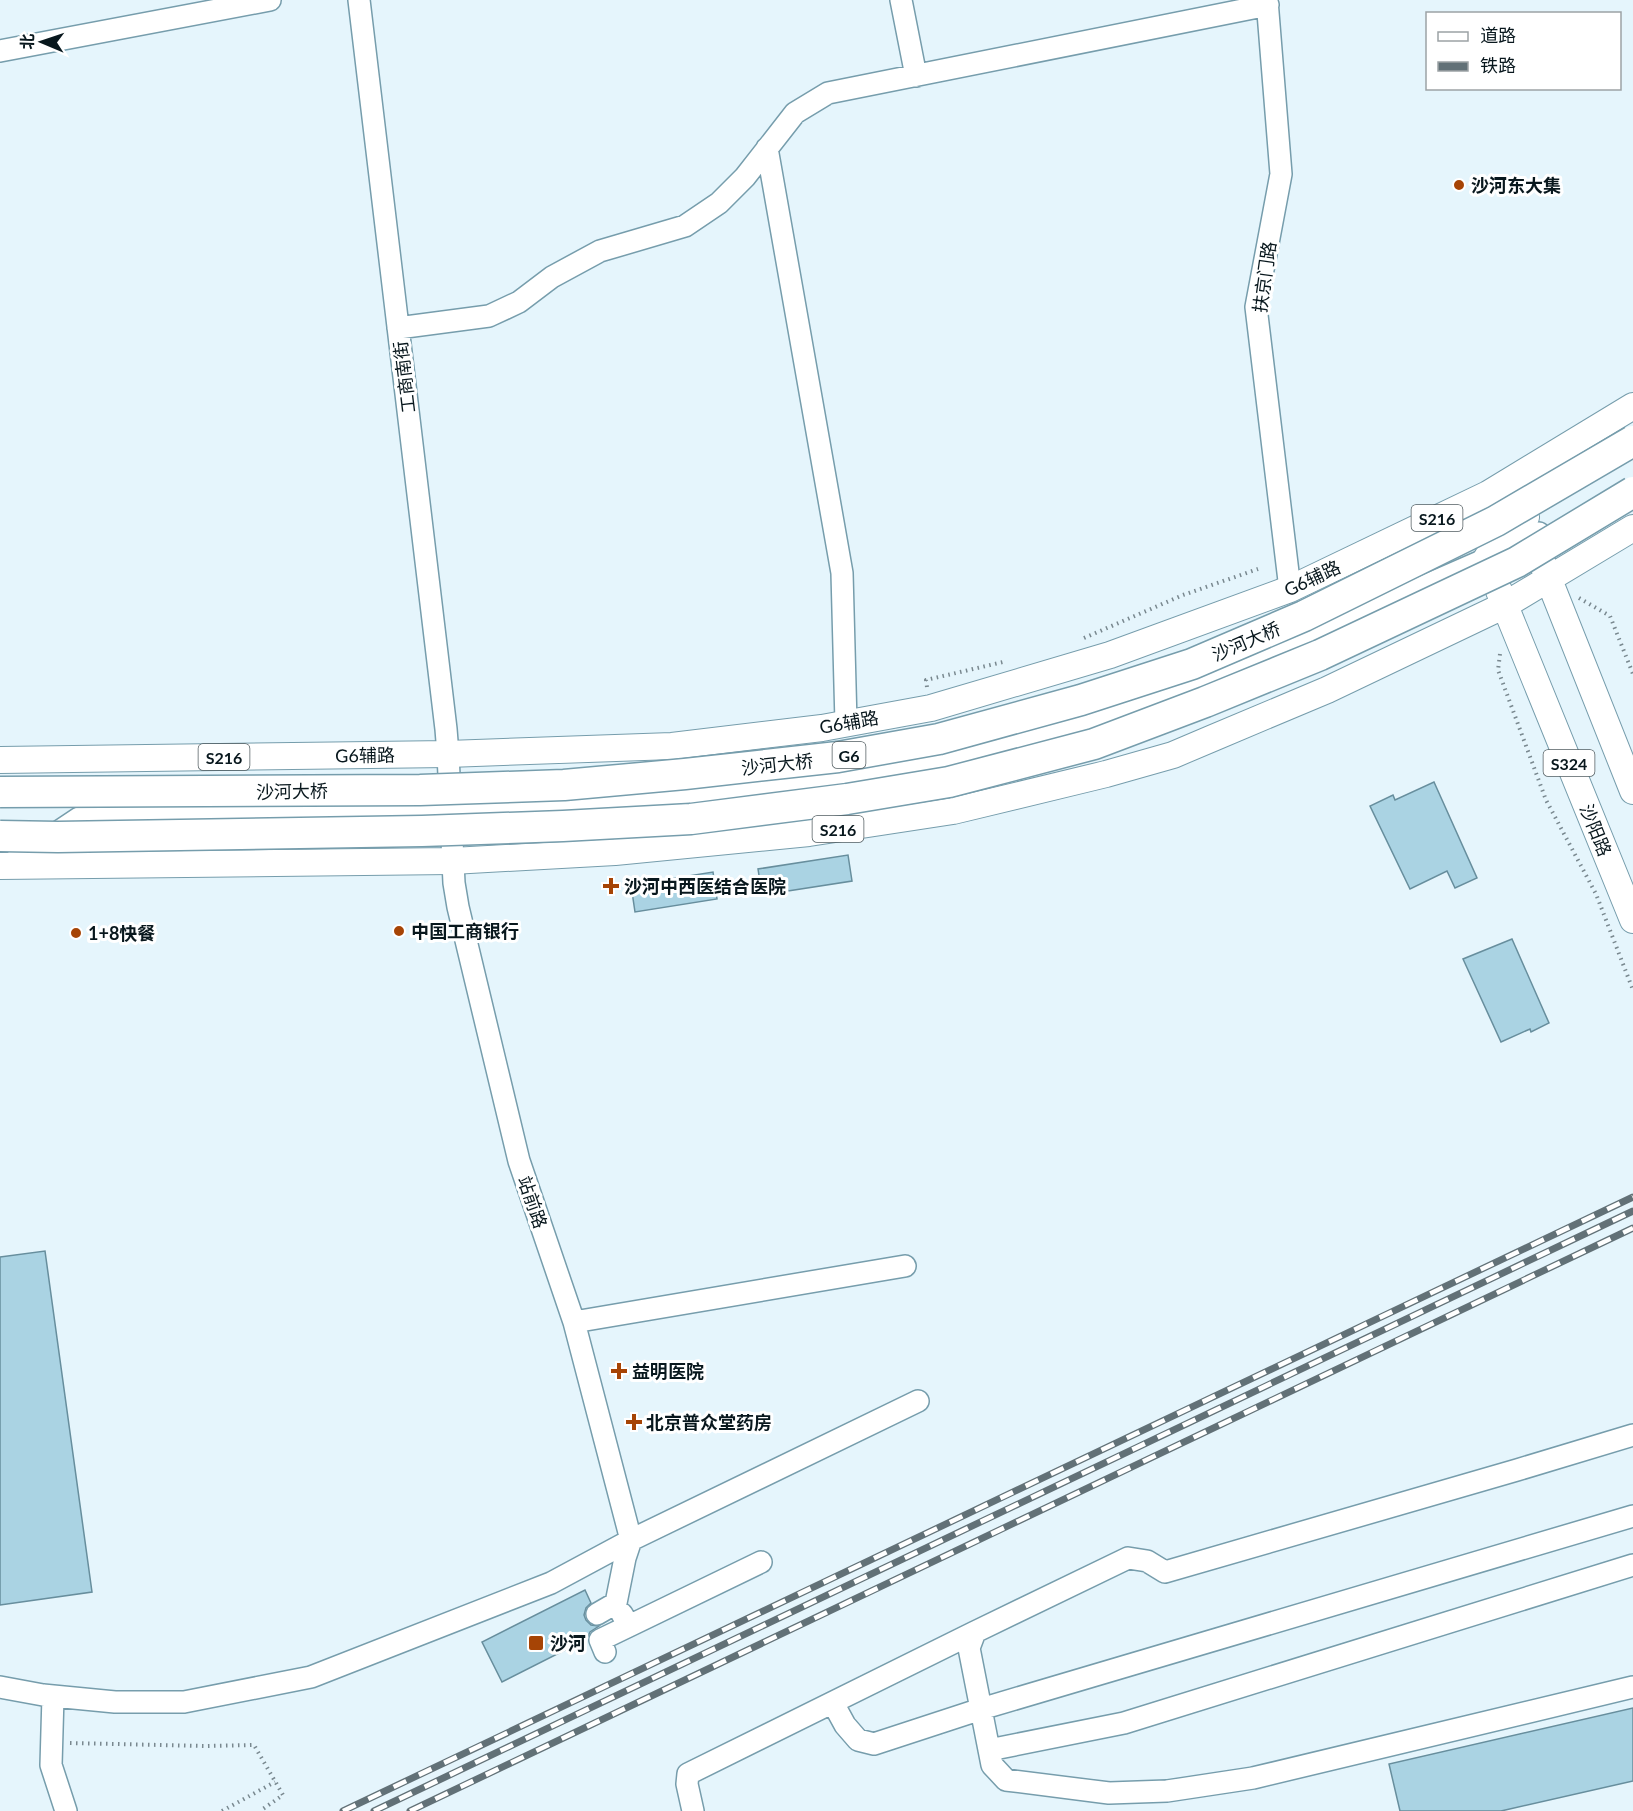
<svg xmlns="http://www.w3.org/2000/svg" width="1633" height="1811" font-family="Lato,'Noto Sans SC',sans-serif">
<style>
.building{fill:#aad3e3;stroke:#678e9d;stroke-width:1.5}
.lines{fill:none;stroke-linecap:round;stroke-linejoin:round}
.minor-casing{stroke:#769dac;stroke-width:24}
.major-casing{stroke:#769dac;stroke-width:28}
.path{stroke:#79888f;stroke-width:4;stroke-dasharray:1.5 4.5;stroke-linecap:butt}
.minor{stroke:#fff;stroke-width:21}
.major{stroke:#fff;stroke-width:26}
.rail-casing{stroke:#627177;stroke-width:7}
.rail{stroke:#fff;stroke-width:4.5;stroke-dasharray:14;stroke-linecap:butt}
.highway-bridge-casing{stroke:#769dac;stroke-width:33;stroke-linecap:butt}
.highway-bridge{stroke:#fff;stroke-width:30}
.poi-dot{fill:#a64405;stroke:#fff;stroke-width:2}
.labels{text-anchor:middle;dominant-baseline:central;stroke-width:6;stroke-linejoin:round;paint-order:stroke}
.shield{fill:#fff;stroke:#525d61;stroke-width:1.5}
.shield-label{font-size:16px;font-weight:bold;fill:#08171d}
.poi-label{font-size:18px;font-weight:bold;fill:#08171d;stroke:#fff;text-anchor:start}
.street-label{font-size:18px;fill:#08171d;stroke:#fff}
</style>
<rect width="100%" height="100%" fill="#e5f5fc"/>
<path class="building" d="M1434,782L1477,878L1455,888L1447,871L1410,889L1370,806L1393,795L1395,800Z
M848,855L852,881L762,895L758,869Z
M713,872L717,899L635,912L631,885Z
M1512,939L1549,1023L1531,1032L1530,1029L1501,1042L1463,959Z
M45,1251L92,1592L0,1605V1257Z
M585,1590L591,1603L586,1608L584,1615L586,1620L591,1625L599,1626L590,1632L587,1639L502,1682L482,1642Z
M1633,1708V1781L1501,1811H1400L1389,1764Z"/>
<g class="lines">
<defs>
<path id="minor" d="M359,0L446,729L448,754L454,883L458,907L519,1161L574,1322L631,1540
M901,0L916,76
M1267,0L1281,174L1256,307L1290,589
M0,51L270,0
M767,148L842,573L846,723
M398,328L489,316L519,302L552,277L600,251L685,226L719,203L745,177L795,113L828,93L1268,5
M7,866L79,818L564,805L676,797L786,785L942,760L1012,743L1198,684L1314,637L1376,607L1486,559L1539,533
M574,1322L905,1266
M1633,1435L1517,1470L1165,1572L1147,1561L1128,1558L975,1632L969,1648L992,1765L1006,1780L1109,1793L1167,1791L1253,1778L1633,1687
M597,1614L616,1603L625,1558L631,1540
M629,1626L761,1562
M605,1652L600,1640L629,1626L622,1614
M0,1687L43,1695L115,1702H184L311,1677L551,1583L631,1540L918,1401
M53,1696L51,1765L66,1811
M833,1703L845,1725L858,1740L874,1744L981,1709L1633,1516
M989,1750L1124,1723L1633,1565
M693,1811L687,1784L688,1774L975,1632"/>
<path id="major" d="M1526,517L1504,530L1486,559L1633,920
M1504,530L1532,537L1633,791
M0,760L448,754L672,746L822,728L931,708L1110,655L1290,589L1488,494L1633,406
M0,866L452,861L615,852L809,833L953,811L1106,774L1173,755L1213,738L1327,690L1505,605L1633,528"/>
</defs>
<use href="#minor" class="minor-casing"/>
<use href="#major" class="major-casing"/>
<path class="path" d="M1579,598L1610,616L1633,674
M1084,638L1183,595L1258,569
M1500,654L1498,670L1546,800L1596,894L1633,990
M927,687L926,680L1003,662
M70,1743L205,1746L254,1745L283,1795L260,1811
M222,1811L275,1782"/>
<use href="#minor" class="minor"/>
<use href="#major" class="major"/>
<defs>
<path id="rail" d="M343,1811L1633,1197
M374,1811L1633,1211
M410,1811L1633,1228"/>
</defs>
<use href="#rail" class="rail-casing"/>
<use href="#rail" class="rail"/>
<defs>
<path id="highway-bridge" d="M0,792L420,790L564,785L685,774L838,757L939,739L1081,700L1192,664L1304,616L1496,521L1633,441
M0,836L58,837L422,831L563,826L691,819L847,799L949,782L1094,744L1205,702L1320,655L1517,562L1633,492"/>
</defs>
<use href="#highway-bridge" class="highway-bridge-casing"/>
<use href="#highway-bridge" class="highway-bridge"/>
</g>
<g class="poi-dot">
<circle cx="1459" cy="185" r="6"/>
<path d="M608 877h6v6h6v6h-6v6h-6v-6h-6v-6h6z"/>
<circle cx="399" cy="931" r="6"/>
<circle cx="76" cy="933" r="6"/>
<path d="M616 1362h6v6h6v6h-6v6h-6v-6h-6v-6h6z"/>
<path d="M631 1413h6v6h6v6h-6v6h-6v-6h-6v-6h6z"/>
<rect x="528" y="1635" width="16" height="16" rx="3"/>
</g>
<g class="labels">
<g class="shield">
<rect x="1411.5" y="505" width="51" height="26" rx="4.5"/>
<rect x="832.5" y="742" width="33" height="26" rx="4.5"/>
<rect x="198.5" y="744" width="51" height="26" rx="4.5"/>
<rect x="1543.5" y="750" width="51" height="26" rx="4.5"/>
<rect x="812.5" y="816" width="51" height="26" rx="4.5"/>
</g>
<g class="shield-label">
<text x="1437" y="518">S216</text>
<text x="849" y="755">G6</text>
<text x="224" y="757">S216</text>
<text x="1569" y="763">S324</text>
<text x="838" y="829">S216</text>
</g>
<g class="poi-label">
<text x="1471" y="185">沙河东大集</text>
<text x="624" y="886">沙河中西医结合医院</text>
<text x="411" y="931">中国工商银行</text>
<text x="88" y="933">1+8快餐</text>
<text x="632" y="1371">益明医院</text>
<text x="646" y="1422">北京普众堂药房</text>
<text x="550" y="1643">沙河</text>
</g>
<g class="street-label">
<text transform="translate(1264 277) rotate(-82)">扶京门路</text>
<text transform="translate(404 377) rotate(-97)">工商南街</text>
<text transform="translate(1312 578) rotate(-25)">G6辅路</text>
<text transform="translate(1246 641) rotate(-23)">沙河大桥</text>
<text transform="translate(849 722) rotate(-10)">G6辅路</text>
<text transform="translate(365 755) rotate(-1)">G6辅路</text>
<text transform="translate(777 764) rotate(-6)">沙河大桥</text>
<text transform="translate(292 791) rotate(-1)">沙河大桥</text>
<text transform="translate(1596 830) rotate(68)">沙阳路</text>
<text transform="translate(533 1202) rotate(71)">站前路</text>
</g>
</g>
<rect x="1426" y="12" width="195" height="78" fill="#ffffff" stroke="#9ca2a5" stroke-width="1.5"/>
<rect x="1438" y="32" width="30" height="9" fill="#ffffff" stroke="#9ca2a5" stroke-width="1.5"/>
<text x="1480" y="42" font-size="18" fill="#08171d">道路</text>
<rect x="1438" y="62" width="30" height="9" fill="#627177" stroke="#9ca2a5" stroke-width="1.5"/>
<text x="1480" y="72" font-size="18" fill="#08171d">铁路</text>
<g transform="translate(42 42) rotate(272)" stroke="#ffffff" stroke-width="4.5" paint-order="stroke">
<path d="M0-4.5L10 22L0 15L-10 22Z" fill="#08171d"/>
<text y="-9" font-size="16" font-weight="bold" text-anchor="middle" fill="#08171d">北</text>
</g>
</svg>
